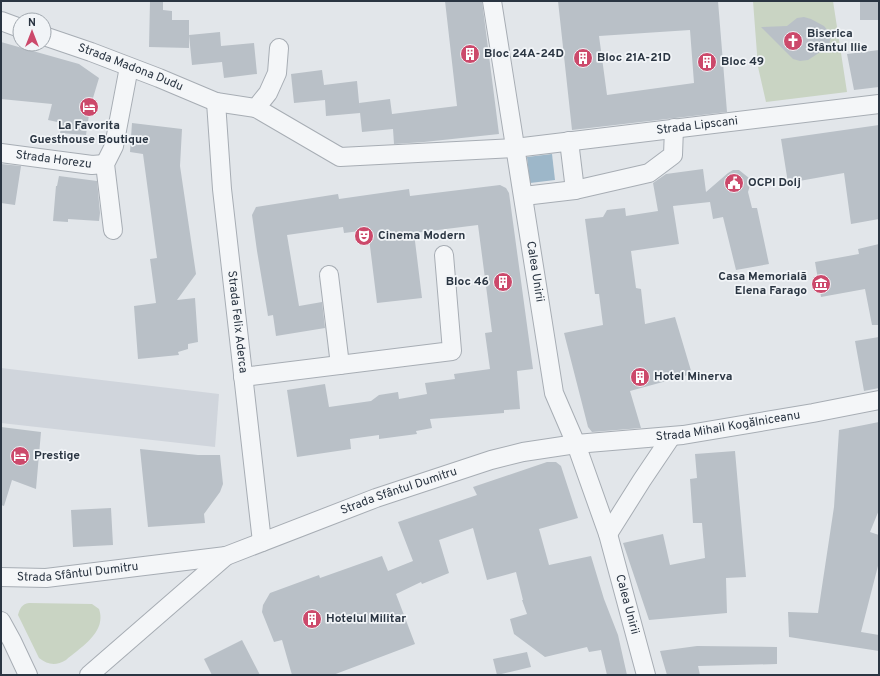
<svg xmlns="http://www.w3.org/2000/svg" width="880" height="676" font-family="Overpass,sans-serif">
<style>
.built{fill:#d0d5dc}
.green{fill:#c9d4c3}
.water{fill:#9db7c9}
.building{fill:#b9c0c7;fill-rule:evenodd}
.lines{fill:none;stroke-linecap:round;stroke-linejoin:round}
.minor-casing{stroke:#a7adb4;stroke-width:20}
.minor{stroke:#f4f6f8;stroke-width:18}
.labels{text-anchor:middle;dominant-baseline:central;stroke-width:3.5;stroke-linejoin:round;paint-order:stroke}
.poi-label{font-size:12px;font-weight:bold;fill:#2a3542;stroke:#f1f4f7;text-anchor:start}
.street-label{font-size:12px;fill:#2a3542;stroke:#f1f4f7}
</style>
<rect width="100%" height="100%" fill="#e2e6ea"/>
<path class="built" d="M1,368L219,394L215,447L1,423Z"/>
<path class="green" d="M753,1H833L847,92L766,102L758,67Z
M29,603L92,604L99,609C107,632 81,647 66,660C56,666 48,665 39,658L18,615C20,608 22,604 29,603Z"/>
<path class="water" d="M552,154L555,180L530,183L527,157Z"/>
<path class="building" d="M150,1H163V10L172,11V20H189V48L149,47Z
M445,1H482L499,134L424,142L394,144L393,129L362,132L359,103L390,99L392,114L457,106Z
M558,1H594L595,2L718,1L727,112L572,130ZM690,30L694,83L607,95L599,36Z
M860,1H879V20H860Z
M804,17L811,19L824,26L829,32L831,37L829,45L825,49L808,60L800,61L793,59L761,27L787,26L797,18Z
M220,32L221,46L254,43L257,74L224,78L222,62L192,65L189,35Z
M1,42L79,64L99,78L90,108L86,135L60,133L62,123L48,120L52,104L1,99Z
M879,50V87L854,90L847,54Z
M322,70L324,85L357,81L360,113L326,116L325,100L294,103L291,74Z
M132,123L182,129L180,166L196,274L177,300L195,298L198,342L188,344V349L178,352L179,355L138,359L134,306L156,303L150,259L157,258L143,154L130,152Z
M879,125V219L851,224L844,173L788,183L781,139Z
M1,164L21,166L15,205L1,203Z
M703,169L706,192L728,173L733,170H739L749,178L751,182L748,192L752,208H757L769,264L736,270L723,217L713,219L710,202L673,206L679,244L631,251L636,288L641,289L645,324L675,317L692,374L630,391L641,428L592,432L588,427L564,333L603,325L599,294H595L585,219L603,217L607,210L625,208L626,216L658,211L653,183L666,174Z
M59,176L97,181L100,213L99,221L68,219V222L53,221L56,186H57Z
M500,185L506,188L509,193L533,369L517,371L520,409L504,410V413L430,419L432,428L416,431L417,434L379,439V435L350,439L351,449L297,457L287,390L325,384L329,407L371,401L379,395L398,392L399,399L427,394L425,383L455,379L454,374L490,369L485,333L492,332L478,225L414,233L422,298L377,303L368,230L344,233L343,227L287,235L299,306L322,302L325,328L276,336L273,315L268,316L257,251L252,215L256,207L338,194L339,199L409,189L410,196Z
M879,244V325H872L865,289L821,297L815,262L859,254L858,249Z
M879,337V388L864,391L855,341Z
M879,422V510L870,532L879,535V562L861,632L879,635V651L789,637L788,612L818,613L834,507L839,430Z
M1,427L41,432L36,489L12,480L4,506L1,505Z
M140,449L198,455H220L223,484L220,492L204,514L205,523L148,527Z
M735,451L746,577L726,578L727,613L649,620L623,543L663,534L670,565L705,558L702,523H693L690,479L697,478L695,454Z
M547,462H556L561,466L578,518L539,529L549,565L591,556L604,599L618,635L627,675H607L601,650L589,652L587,647L545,657L514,634L510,619L527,614L522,600H523L516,572L487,580L473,528L439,540L449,573L422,584L421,582L396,594L415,644L333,675H292L282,640L274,642L262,612L263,605L270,593L319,575L320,578L382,556L388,571L413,561L398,522L477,495L473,487Z
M111,508L113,545L73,547L71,510Z
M242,640L260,675H212L204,659Z
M697,646L777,647V664L698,666L700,675H667L660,651Z
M527,652L531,667L497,675L493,659Z"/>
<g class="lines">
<defs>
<g id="minor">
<path id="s1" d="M492,1L554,393L576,444L608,534L646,675"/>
<path d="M1,21L20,28"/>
<path id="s2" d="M44,36L91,52L159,78L216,102L256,108L268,93L277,73L279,48"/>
<path id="s3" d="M216,102L222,189L262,542"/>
<path id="s4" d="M256,108L340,157L515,148L879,104"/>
<path d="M569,141L575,190"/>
<path id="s5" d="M1,153L92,165L105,164"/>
<path d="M524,196L575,190L649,173L673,155L674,128"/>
<path d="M113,230L105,164L114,146L129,67"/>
<path d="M329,275L340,365"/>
<path d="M243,377L452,351L444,255"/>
<path d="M608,534L642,480L671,437"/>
<path id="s6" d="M1,577L46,578L226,556L376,498L491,460L523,452L576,444L683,435L813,413L879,400"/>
<path d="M1,621L12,641L28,675"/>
<path d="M89,675L226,556"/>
</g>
</defs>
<use href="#minor" class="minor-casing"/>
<use href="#minor" class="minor"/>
</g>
<defs>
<symbol id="church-disc" viewBox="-11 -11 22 22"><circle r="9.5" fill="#cc496b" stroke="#f1f4f7"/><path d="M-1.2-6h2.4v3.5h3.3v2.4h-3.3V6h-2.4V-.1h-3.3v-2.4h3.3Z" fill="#fff"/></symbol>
<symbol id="building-disc" viewBox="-11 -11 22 22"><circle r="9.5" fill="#cc496b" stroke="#f1f4f7"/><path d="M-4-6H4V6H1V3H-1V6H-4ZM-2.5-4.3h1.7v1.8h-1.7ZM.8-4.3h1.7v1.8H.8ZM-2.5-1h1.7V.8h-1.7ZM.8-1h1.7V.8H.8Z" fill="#fff"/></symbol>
<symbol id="hotel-disc" viewBox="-11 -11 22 22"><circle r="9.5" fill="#cc496b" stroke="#f1f4f7"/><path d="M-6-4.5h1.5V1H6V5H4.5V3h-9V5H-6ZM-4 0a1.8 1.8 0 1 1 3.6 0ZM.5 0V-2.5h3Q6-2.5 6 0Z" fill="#fff"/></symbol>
<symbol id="civic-disc" viewBox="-11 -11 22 22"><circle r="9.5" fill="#cc496b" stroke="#f1f4f7"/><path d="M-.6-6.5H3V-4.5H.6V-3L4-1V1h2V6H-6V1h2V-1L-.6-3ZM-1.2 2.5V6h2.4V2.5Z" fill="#fff"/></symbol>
<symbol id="theatre-disc" viewBox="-11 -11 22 22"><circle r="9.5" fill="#cc496b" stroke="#f1f4f7"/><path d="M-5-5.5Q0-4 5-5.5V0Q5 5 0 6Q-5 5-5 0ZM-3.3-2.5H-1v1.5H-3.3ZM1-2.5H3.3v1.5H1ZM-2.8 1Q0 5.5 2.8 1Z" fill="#fff"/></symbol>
<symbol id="museum-disc" viewBox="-11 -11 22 22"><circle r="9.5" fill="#cc496b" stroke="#f1f4f7"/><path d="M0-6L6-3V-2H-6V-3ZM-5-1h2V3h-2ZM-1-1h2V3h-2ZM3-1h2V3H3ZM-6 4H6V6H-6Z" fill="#fff"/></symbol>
</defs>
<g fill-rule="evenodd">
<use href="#church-disc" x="782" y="30" width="22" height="22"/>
<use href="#building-disc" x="459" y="43" width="22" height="22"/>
<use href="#building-disc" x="572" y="47" width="22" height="22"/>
<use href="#building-disc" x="696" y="51" width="22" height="22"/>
<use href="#hotel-disc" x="78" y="96" width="22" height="22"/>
<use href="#civic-disc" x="723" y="172" width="22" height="22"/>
<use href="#theatre-disc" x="353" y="225" width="22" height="22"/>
<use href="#building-disc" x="492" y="271" width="22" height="22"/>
<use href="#museum-disc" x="810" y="273" width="22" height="22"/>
<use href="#building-disc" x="629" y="366" width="22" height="22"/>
<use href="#hotel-disc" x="9" y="445" width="22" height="22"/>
<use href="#building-disc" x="301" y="608" width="22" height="22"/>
</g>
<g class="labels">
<g class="poi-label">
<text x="807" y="34">Biserica<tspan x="807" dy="14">Sfântul Ilie</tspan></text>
<text x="484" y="54">Bloc 24A-24D</text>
<text x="597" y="58">Bloc 21A-21D</text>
<text x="721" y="62">Bloc 49</text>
<text x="89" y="126" text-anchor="middle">La Favorita<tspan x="89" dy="14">Guesthouse Boutique</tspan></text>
<text x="748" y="183">OCPI Dolj</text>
<text x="378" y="236">Cinema Modern</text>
<text x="807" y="277" text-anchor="end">Casa Memorială<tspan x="807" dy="14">Elena Farago</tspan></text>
<text x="489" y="282" text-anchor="end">Bloc 46</text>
<text x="654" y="377">Hotel Minerva</text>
<text x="34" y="456">Prestige</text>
<text x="326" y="619">Hotelul Militar</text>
</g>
<g class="street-label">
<text stroke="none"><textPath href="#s2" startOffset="92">Strada Madona Dudu</textPath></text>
<text stroke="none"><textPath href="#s4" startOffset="456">Strada Lipscani</textPath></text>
<text stroke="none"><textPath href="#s5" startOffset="53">Strada Horezu</textPath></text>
<text stroke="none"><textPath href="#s1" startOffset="274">Calea Unirii</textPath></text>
<text stroke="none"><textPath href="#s3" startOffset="221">Strada Felix Aderca</textPath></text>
<text stroke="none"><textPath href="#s6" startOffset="748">Strada Mihail Kogălniceanu</textPath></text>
<text stroke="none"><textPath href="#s6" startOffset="411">Strada Sfântul Dumitru</textPath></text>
<text stroke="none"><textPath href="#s6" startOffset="77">Strada Sfântul Dumitru</textPath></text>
<text stroke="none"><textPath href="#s1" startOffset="621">Calea Unirii</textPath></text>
</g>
</g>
<rect width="880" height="676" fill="none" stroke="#2a3542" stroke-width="4"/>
<g transform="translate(32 32)"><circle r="19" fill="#f1f4f7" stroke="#a1a8af"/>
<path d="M0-3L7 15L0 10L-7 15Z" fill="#cc496b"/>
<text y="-6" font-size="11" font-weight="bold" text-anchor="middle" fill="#2a3542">N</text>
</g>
</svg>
